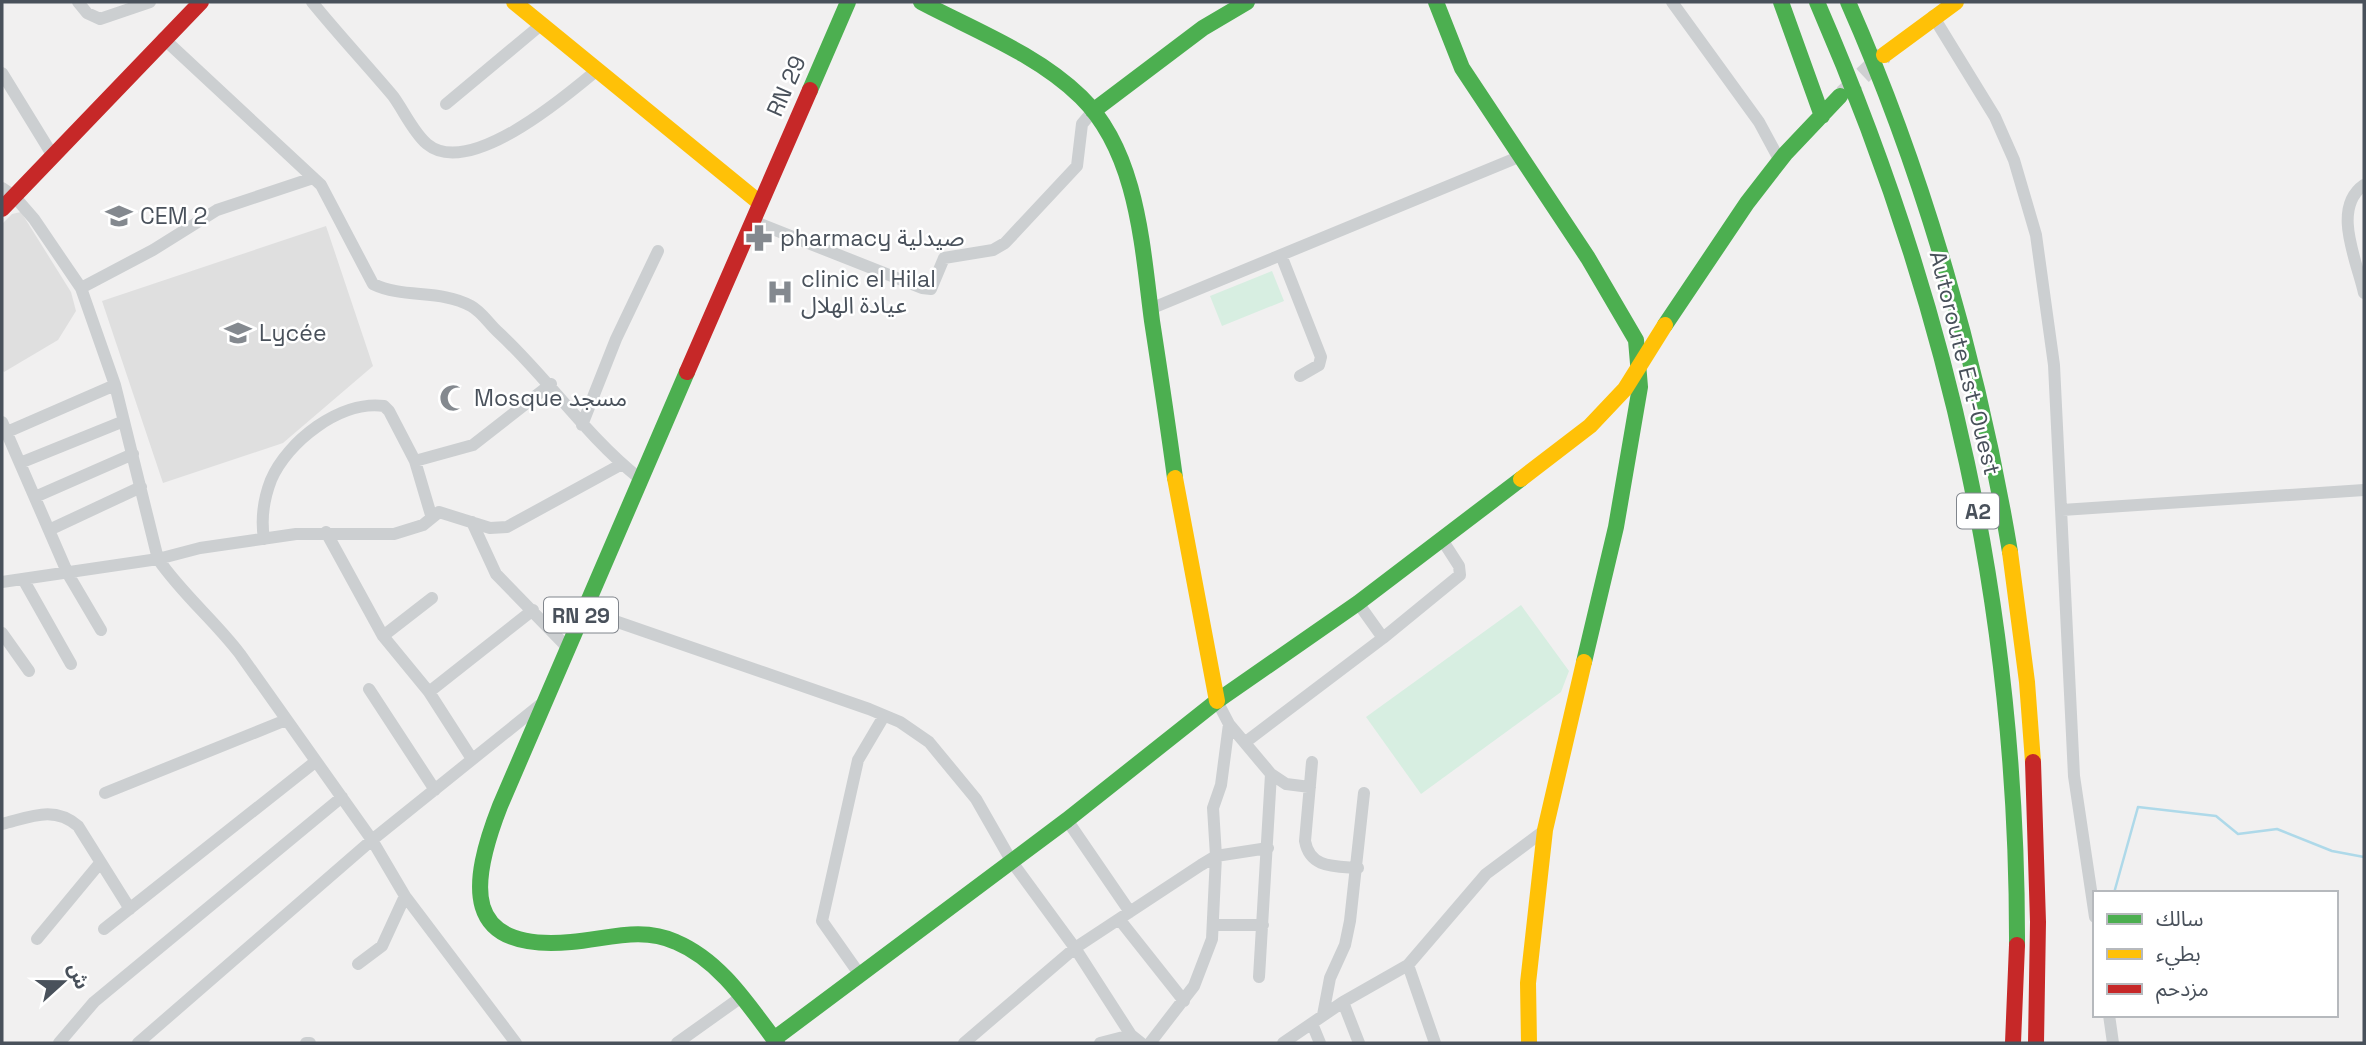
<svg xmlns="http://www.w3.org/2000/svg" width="2366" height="1045" font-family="'Space Grotesk','Noto Sans Arabic',sans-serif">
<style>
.education{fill:#dfdfdf}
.park{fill:#d7eee1}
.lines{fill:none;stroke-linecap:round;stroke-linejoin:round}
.stream{stroke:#aed9e9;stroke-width:2.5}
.secondary-tunnel{stroke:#cfd0d2;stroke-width:18;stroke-dasharray:18 9;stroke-linecap:butt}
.street{stroke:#cccfd1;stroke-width:12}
.fast{stroke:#4caf50;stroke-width:16}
.slow{stroke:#ffc107;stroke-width:16}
.jam{stroke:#c62828;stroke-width:16}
.labels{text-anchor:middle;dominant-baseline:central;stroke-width:5;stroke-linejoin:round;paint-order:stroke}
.shield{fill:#fff;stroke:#80858c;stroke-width:2}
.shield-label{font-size:21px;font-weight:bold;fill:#49515b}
.street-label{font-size:23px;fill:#49515b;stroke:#fff}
.poi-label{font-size:23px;fill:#49515b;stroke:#fff;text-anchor:start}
</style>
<rect width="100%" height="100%" fill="#f1f0f0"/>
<path class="education" d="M21,212L71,292L76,311L58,340L4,372L2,370V224L12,214Z
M326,226L373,366L283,443L163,483L102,301Z"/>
<path class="park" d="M1272,271L1284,301L1222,326L1210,296Z
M1521,605L1569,671L1561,692L1421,794L1366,717Z"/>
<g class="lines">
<path class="stream" d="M2114,893L2138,807L2216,816L2238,834L2277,829L2332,851L2364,857"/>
<path class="secondary-tunnel" d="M1843,94L1884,55"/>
<path class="street" d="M78,2L87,13L100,19L150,2
M312,2C338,34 366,64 393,96C404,111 413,132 427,144C469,179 566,96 596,71
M1672,2L1759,122L1780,161
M1933,16L1995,117L2014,160L2036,235L2054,365L2074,776L2095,917
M163,38L321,185L373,284C404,299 440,289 471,306C482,312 489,324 498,332C548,378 585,435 639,478
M2,73L53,156
M446,104L542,24
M2364,185C2331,208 2357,261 2364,293
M2,188L14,196L34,219L81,288L115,385L158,559C182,594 215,621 240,654L372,840L405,896L516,1043
M755,222L922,288L931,289L944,258L993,250L1005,243L1077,166L1082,124L1093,111
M1281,255L1321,357L1319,365L1300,376
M81,288L153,250L217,210L313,178
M1150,309L1521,156
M2,422L68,574L101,630
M582,425L616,339L658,251
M7,432L115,385
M415,461L473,445L551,384
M20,463L124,421
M35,497L133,454
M2062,510L2364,490
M472,522L496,574L567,647
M49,530L141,487
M326,532L383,636L429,692L472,759
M264,539C261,520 264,498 271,480C287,442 340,400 384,406L389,411L415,461L431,515
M23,579L71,664
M2,582L158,559L200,548L296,534H394L423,525L439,512L490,528L507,527L622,464
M1358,603L1383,638
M583,610L869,709L900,722L929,742L976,799L1012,862L1075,948L1131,1035L1141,1043
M2,633L29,671
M383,636L432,598
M369,689L435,790
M429,692L533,610
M1217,701L1229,724L1271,774L1259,977
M1247,741L1383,638L1460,575L1459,566L1441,538
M1312,762L1305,841C1310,868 1333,866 1358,868
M1271,774L1286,784L1310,787
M105,793L286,720
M1067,820L1130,912
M2,824C30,817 54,805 78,826L130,909
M1119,919L1184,1001
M1214,925H1263
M104,929L315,762
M37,939L100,863
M358,964L382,946L405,896
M1408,965L1435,1043
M860,975L822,921L858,760L884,716
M1343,1002L1359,1043
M1323,1015L1330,978L1345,945L1350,921L1364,793
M2109,1015L2113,1043
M1313,1026L1320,1043
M59,1043L94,1002L342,797
M138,1043L372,840L540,705
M306,1043H310
M677,1043L740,998
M964,1043L1075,948L1201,865L1216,856L1268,848
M1100,1043L1131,1035
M1150,1043L1194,986L1212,939L1216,856L1213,808L1221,785L1229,724
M1283,1043L1343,1002L1408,965L1486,874L1545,830"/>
<path class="fast" d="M921,2C974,30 1037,54 1081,97C1138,153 1142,246 1152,321C1160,373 1168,426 1175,478
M1436,2L1462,68L1588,258L1636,340L1640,387L1616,527L1584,662
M1781,2L1822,116
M1817,2C1949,306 2018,612 2017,945
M1848,2C1924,174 1979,366 2010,552
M810,90L848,2
M1093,111L1203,28L1247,2
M1665,325L1747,203L1785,154L1840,96
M687,372L500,806C470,883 460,952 571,942C607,939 642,926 676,942C721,961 749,1006 777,1043
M774,1039L1067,820L1217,701L1358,603L1521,479"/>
<path class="slow" d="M514,2L760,203
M1884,55L1956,2
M1175,478L1217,701
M1521,479L1590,426L1625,389L1665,325
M2010,552L2027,682L2033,762
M1529,1043L1528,983L1545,830L1584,662"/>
<path class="jam" d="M2,209L201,2
M687,372L810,90
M2033,762L2038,922L2036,1043
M2013,1043L2017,945"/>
</g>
<defs>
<symbol id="school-bare" viewBox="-9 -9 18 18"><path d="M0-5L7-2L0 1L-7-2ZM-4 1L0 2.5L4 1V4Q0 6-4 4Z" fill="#84898f" stroke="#fff" stroke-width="2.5" paint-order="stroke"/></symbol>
<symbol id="pharmacy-bare" viewBox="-9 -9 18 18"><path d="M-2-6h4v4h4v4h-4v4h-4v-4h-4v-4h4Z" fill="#84898f" stroke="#fff" stroke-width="2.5" paint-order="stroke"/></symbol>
<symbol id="hospital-bare" viewBox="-9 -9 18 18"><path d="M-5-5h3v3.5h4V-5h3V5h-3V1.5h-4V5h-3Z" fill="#84898f" stroke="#fff" stroke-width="2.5" paint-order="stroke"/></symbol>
<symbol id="mosque-bare" viewBox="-9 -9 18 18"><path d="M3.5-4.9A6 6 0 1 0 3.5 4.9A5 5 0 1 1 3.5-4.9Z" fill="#84898f" stroke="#fff" stroke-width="2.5" paint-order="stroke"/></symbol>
</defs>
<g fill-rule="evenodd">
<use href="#school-bare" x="100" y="197" width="38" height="38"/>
<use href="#pharmacy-bare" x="740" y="219" width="38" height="38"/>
<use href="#hospital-bare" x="761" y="273" width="38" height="38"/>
<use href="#school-bare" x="219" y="314" width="38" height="38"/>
<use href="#mosque-bare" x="434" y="379" width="38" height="38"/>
</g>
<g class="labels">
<g class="shield">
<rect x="1957" y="493.5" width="42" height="35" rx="5"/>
<rect x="544" y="597.5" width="74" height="35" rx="5"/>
</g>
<g class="shield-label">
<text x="1978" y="511">A2</text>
<text x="581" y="615">RN 29</text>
</g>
<g class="street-label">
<text transform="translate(786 86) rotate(-66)">RN 29</text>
<text transform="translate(1965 363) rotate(76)">Autoroute Est-Ouest</text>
</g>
<g class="poi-label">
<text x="140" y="216">CEM 2</text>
<text x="780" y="238">pharmacy صيدلية</text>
<text x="801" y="279">clinic el Hilal<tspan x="801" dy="26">عيادة الهلال</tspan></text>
<text x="259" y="333">Lycée</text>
<text x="474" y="398">Mosque مسجد</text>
</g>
</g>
<rect width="2366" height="1045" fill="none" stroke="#49515b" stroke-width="7"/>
<rect x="2093" y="891" width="245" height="126" fill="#ffffff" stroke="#b6b9bd" stroke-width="2"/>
<rect x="2107" y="914" width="35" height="10" fill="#4caf50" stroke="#b6b9bd" stroke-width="2"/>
<text x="2156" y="926" font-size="21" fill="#49515b">سالك</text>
<rect x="2107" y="949" width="35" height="10" fill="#ffc107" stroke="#b6b9bd" stroke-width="2"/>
<text x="2156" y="961" font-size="21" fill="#49515b">بطيء</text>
<rect x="2107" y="984" width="35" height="10" fill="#c62828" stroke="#b6b9bd" stroke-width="2"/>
<text x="2156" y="996" font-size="21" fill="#49515b">مزدحم</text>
<g transform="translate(63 982) rotate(69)" stroke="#ffffff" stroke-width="5" paint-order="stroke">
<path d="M0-5L12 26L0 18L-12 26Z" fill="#49515b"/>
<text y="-10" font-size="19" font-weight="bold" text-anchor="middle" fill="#49515b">ش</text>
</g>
</svg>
